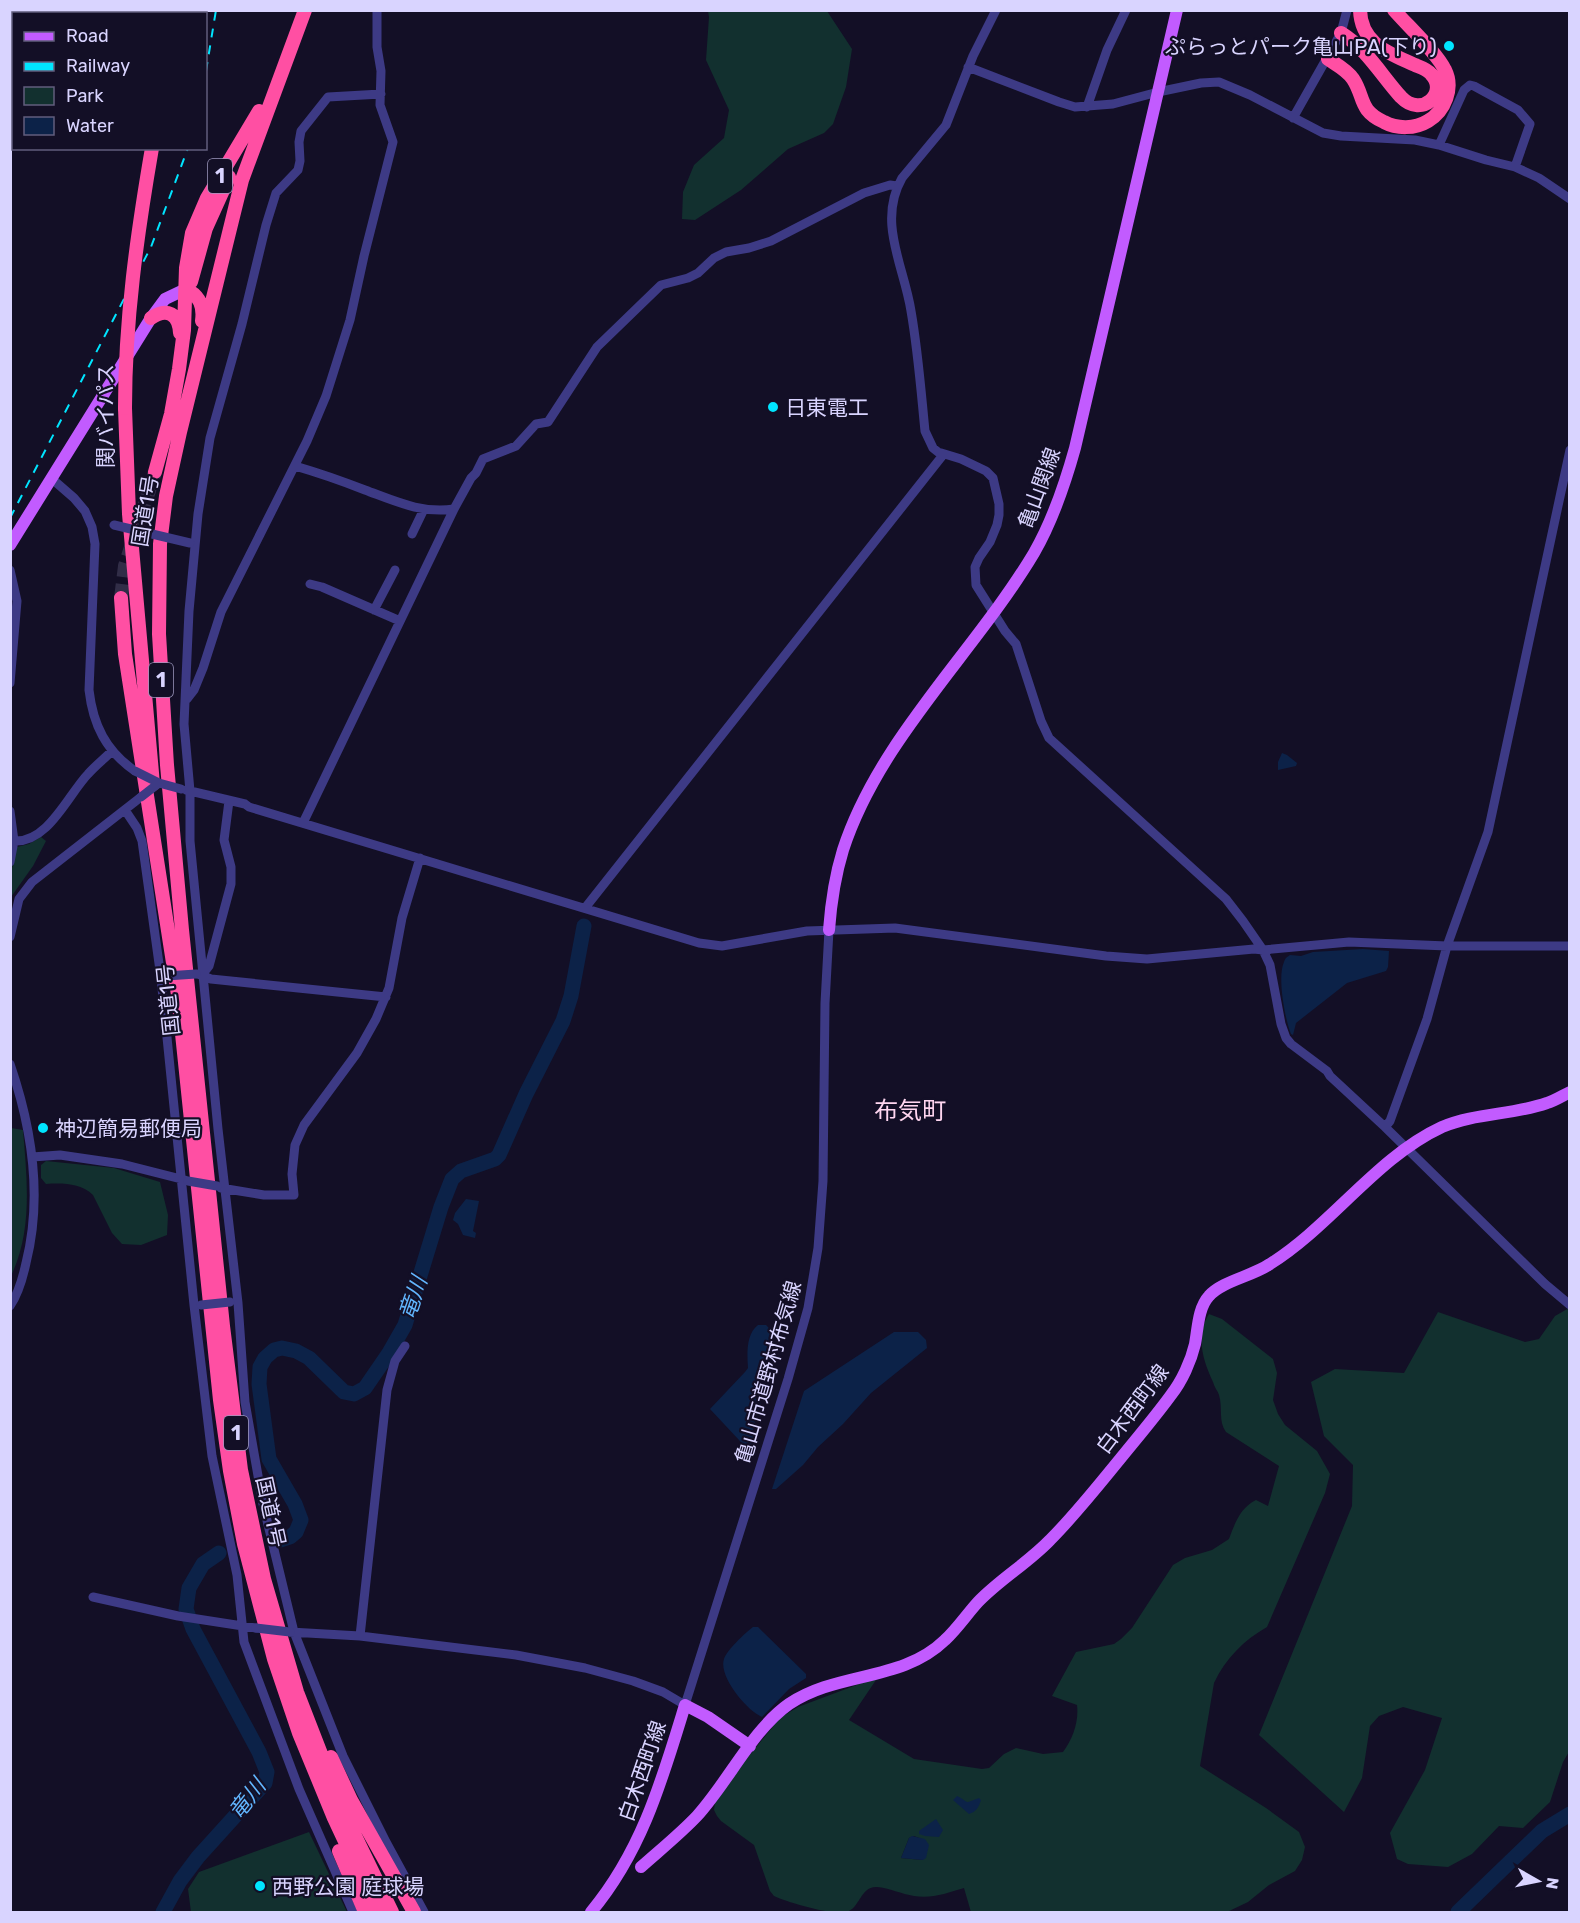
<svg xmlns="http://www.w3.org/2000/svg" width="1580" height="1923" font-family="Rubik,'Noto Sans JP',sans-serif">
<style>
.green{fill:#12302f;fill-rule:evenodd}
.water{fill:#0c2248}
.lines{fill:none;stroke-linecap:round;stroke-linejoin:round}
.river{stroke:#0c2248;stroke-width:15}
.highway-tunnel{stroke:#312d47;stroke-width:14;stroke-dasharray:14 7;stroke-linecap:butt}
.minor{stroke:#3d3a85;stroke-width:9}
.major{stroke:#c25bff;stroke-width:12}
.highway{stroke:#ff4fa3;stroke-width:14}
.rail{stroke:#00e5ff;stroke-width:2;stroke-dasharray:9 8;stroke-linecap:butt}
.minor-bridge{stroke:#3d3a85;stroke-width:9}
.highway-bridge{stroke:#ff4fa3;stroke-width:14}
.poi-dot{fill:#00e5ff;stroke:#130f26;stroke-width:2}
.labels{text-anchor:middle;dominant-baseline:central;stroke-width:4.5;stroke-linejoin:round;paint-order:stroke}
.shield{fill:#130f26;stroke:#9e99be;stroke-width:1.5}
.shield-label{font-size:20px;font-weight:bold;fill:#d9d4ff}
.poi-label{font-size:21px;fill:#d9d4ff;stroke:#130f26;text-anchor:start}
.street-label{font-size:21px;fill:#d9d4ff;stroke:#130f26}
.water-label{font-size:22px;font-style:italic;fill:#62b6ff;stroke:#130f26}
.quarter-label{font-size:24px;fill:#ffd6f0;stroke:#130f26}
</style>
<rect width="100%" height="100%" fill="#130f26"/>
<path class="green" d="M708,11H827L852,49L846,87L833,124L824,133L788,149L741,190L695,220L682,219L683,192L694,165L724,138L729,110L706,60L709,17Z
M41,837L46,841L33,866L11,897V872L17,847L29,844Z
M11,1128L23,1130C27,1179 33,1230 11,1276Z
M46,1161L114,1168L160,1182L168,1215L167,1235L141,1245L122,1244L112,1233L93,1195C81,1183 62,1183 46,1184L41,1178V1165Z
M1569,1308L1570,1569L1568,1580L1570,1583V1750L1563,1762L1550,1802L1523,1828L1499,1826L1472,1854L1448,1867L1408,1864L1397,1859L1390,1833L1425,1770L1442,1718L1403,1707L1379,1716L1370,1726L1362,1778L1344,1812L1259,1735L1352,1506L1353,1465L1324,1436L1311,1382L1335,1369L1404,1373L1438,1312L1525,1342L1539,1339L1555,1316Z
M1209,1314L1222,1319L1273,1359L1277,1373L1273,1400L1278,1414L1285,1425L1317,1451L1330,1474L1325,1493L1267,1627C1244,1640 1225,1659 1214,1683L1200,1766L1266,1808L1299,1832L1305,1847L1302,1860L1295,1871L1269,1885L1248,1902L1227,1912H971L964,1888C947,1893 932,1899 914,1896C902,1894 889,1888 877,1887C860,1886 860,1909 846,1912C834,1916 786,1902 774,1896L770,1891L754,1845L721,1821L717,1816L714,1810L716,1796L780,1718L798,1707L878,1677L849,1720L914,1759L982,1769L989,1768L1004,1754L1016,1748L1043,1754L1063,1752C1073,1739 1079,1721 1077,1705L1052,1696L1076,1652L1114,1644L1121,1639L1132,1628L1173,1565L1185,1558L1212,1550L1229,1539C1235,1523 1240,1508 1256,1500L1268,1506L1279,1466L1226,1432C1218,1421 1223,1408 1219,1395C1218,1391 1214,1387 1213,1382C1203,1360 1195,1336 1209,1314ZM914,1836L922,1839L923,1860L901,1858L909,1838Z
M309,1832L347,1912H191L188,1889L199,1872Z"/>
<path class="water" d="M1282,753L1287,755L1297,763L1296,766L1278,770V762Z
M1363,949L1389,951L1388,967L1386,971L1347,983L1296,1023L1293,1035L1291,1034C1285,1019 1277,977 1284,962C1285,958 1287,957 1290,955L1301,956L1313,952Z
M466,1199L479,1201L473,1231L476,1233L475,1238L463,1235L458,1224L453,1220L455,1213Z
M758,1325H766L773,1332L776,1358L772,1363L753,1430V1455L710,1409L745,1372L748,1368C747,1354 746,1334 758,1325Z
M894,1332H918L926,1340L927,1348L871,1393L843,1424L818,1447L803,1465L776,1489H772L804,1391Z
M753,1627H758L806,1674V1678L789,1689L762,1717C747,1711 718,1676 724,1659C727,1650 745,1633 753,1627Z
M957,1796C971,1803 962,1804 979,1798L981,1800C979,1807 976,1812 969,1814L953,1800Z
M936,1819L943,1830L939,1837L925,1836L919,1834V1831Z
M912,1836L925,1839L929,1845L926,1858L923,1860L901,1858L909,1838Z"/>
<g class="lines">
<path class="river" d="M281,1540L290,1537L296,1532L301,1520L295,1504L269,1459L259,1384L260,1367L265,1358L274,1350L282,1348L296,1351L309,1358L344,1392L354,1394L365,1388L389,1353L405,1325L441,1207L452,1179L461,1171L495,1159L499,1155L526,1094L563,1021L571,996L584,926
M163,1912L180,1881L198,1857L265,1783L267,1772L259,1752L193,1629L186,1609L189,1588L203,1564L219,1553
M1458,1912L1542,1831L1570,1814"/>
<path class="highway-tunnel" d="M121,598L125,566L155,472"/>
<path class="minor" d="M996,10L973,56L946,125L902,178C877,222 904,266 911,311C918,351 921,391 925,431L933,448L938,452L961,459L986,471L993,478L999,504V515L997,525L990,542L979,558L975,567L976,585L1005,631L1016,644L1041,721L1049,738L1226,899L1243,921L1263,950L1270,965L1281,1024L1286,1038L1291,1044L1327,1071L1330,1076L1385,1127L1545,1284L1570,1305
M968,67L1059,102L1075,107L1113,104L1158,92L1201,83L1219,82L1250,95L1323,133L1341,136L1415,140L1439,145L1486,160L1515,167L1539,178L1570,199
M381,94L328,97L301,131L299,142L300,161L298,170L276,193L266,225L242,324L210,438L198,514L189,611L184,724L190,791V841L218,1129L238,1303L245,1402L263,1504L294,1632L343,1756L386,1842L424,1912
M1087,107L1107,50L1126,10
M1293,118L1341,33L1347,10
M1439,145L1464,90L1470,85L1474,86L1518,110L1530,124L1515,167
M295,466C319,473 342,481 365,490C395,501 422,514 454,509
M51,478L74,498L85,511L92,527L95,544L89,690C93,725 106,751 135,771
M412,534L424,509
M10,570L17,601L10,683
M310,584L322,587L400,621
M374,610L395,570
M187,699L194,690L203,668L221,612L307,441L326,396L350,320L364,256L393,142L380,105L381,71L377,47V10
M186,790L245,804L249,807L699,943L722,946L807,931L895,928L1106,956L1147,959L1254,949L1263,950L1349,942L1447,946H1570
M125,810L137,828L142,841L161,978L194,1305L212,1456L237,1575L244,1642L299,1789L353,1912
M10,811L14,841L10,862
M303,823L454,509L471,478L476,473L483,459L516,446L536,424L548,422L597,347L661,285L688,278L698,273L714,258L726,252L749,248L771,241L864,193L890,185L897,186
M14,841C48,843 68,795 88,774C95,766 104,759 112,751
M585,908L943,455
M10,937L19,899L32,882L141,797
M198,974L211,979L386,997
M202,975L209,966L231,884V867L224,840L229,801
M10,1064C32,1128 43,1196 26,1263C23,1277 19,1293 10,1306
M1385,1127L1390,1121L1427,1019L1447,946L1488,832L1570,450
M32,1157L60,1155L122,1164L185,1180
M221,1188L264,1195H294L292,1174L295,1145L304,1125L357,1053L376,1019L389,988L402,918L420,858
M93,1597L178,1616L256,1628
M290,1632L360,1636L516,1655L585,1668L633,1681L663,1692L685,1705L788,1379L808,1308L818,1248L823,1181L825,1003L829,930
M360,1636L387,1390L395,1361L405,1346"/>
<path class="major" d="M10,545L151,318L165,299L186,289
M829,930C831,903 835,876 843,850C879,739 975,652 1034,553C1053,520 1065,484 1075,448L1177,10
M641,1867C660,1850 680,1834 697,1816C728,1782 753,1729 789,1704C838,1671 902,1682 945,1640C957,1629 967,1614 978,1602C1000,1579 1028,1563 1050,1540C1075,1515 1097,1487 1120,1459C1137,1438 1155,1417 1171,1395C1182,1381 1191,1361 1195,1344C1198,1328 1198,1308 1209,1296C1222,1281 1253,1276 1270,1264C1331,1226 1377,1157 1442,1127C1475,1113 1513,1115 1547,1103C1554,1101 1562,1096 1570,1092
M591,1912C642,1851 662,1780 685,1705L708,1717L750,1746"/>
<path class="highway" d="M305,10L242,180L180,432L166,496L160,544L159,634L167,765L182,930L223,1326L241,1470L264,1579L297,1692L344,1813L392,1912
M170,14V10
M1341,33C1367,49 1381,75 1401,97C1422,119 1449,92 1431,74C1427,69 1420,67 1415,65C1389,53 1361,44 1360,10
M1328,59C1337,65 1347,70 1353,79C1365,97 1358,110 1384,122C1397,129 1415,129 1428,121C1445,111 1454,88 1445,70C1437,53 1408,26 1394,10
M191,282L206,228L229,177
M186,289C200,296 204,306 202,321
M151,318C167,307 179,314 180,333
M125,408L129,514L153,784
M155,472L171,414L179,369L184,330L186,268L192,233L207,198L259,111
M121,598L125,654L178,995L220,1400L230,1471L244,1544L274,1659L299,1733L334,1818L378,1912
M331,1757L351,1800L414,1912
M339,1851L365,1912"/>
<path class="rail" d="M206,71L216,10
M10,518L151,247L188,148"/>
<path class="minor-bridge" d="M114,525L190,543
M135,771L159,783L181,789
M141,797L159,783
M166,976L196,974
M188,1181L217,1186
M201,1305L230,1302
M256,1628L290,1632"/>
<path class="highway-bridge" d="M125,408C125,320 137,235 152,148"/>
</g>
<g class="poi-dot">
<circle cx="1449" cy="46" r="6"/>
<circle cx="773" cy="407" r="6"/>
<circle cx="43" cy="1128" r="6"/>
<circle cx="260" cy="1886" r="6"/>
</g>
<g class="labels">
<g class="shield">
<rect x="208" y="159" width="24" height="34" rx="4.5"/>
<rect x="149" y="663" width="24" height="34" rx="4.5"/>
<rect x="224" y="1416" width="24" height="34" rx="4.5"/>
</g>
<g class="shield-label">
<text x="220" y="176">1</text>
<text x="161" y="680">1</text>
<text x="236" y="1433">1</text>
</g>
<g class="poi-label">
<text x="1437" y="46" text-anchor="end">ぷらっとパーク亀山PA(下り)</text>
<text x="785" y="407">日東電工</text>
<text x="55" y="1128">神辺簡易郵便局</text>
<text x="272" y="1886">西野公園 庭球場</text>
</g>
<g class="street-label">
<text transform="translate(105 416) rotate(-90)">関バイパス</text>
<text transform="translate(1039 488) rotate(-70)">亀山関線</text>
<text transform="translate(145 511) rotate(-81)">国道1号</text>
<text transform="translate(168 1000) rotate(-96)">国道1号</text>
<text transform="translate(768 1372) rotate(-74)">亀山市道野村布気線</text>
<text transform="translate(1132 1409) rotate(-53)">白木西町線</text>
<text transform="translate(271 1512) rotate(78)">国道1号</text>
<text transform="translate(642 1771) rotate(-71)">白木西町線</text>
</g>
<g class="water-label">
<text transform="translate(413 1298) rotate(-71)">竜川</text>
<text transform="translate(247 1799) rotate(-52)">竜川</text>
</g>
<g class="quarter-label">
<text x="910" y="1111">布気町</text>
</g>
</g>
<rect width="1580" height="1923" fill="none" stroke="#d9d4ff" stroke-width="24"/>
<rect x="12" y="12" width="195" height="138" fill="#130f26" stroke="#625e7d" stroke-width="1.5"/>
<rect x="24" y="32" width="30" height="9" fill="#c25bff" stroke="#625e7d" stroke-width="1.5"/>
<text x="66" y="42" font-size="18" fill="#d9d4ff">Road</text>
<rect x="24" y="62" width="30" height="9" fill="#00e5ff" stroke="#625e7d" stroke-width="1.5"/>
<text x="66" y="72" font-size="18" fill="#d9d4ff">Railway</text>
<rect x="24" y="87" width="30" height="18" fill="#12302f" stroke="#625e7d" stroke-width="1.5"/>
<text x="66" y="102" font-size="18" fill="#d9d4ff">Park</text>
<rect x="24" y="117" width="30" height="18" fill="#0c2248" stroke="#625e7d" stroke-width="1.5"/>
<text x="66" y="132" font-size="18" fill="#d9d4ff">Water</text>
<g transform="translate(1538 1881) rotate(99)" stroke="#130f26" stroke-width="4.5" paint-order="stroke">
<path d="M0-4.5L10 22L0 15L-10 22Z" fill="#d9d4ff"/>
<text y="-9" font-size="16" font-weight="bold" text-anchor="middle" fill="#d9d4ff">N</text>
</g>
</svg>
